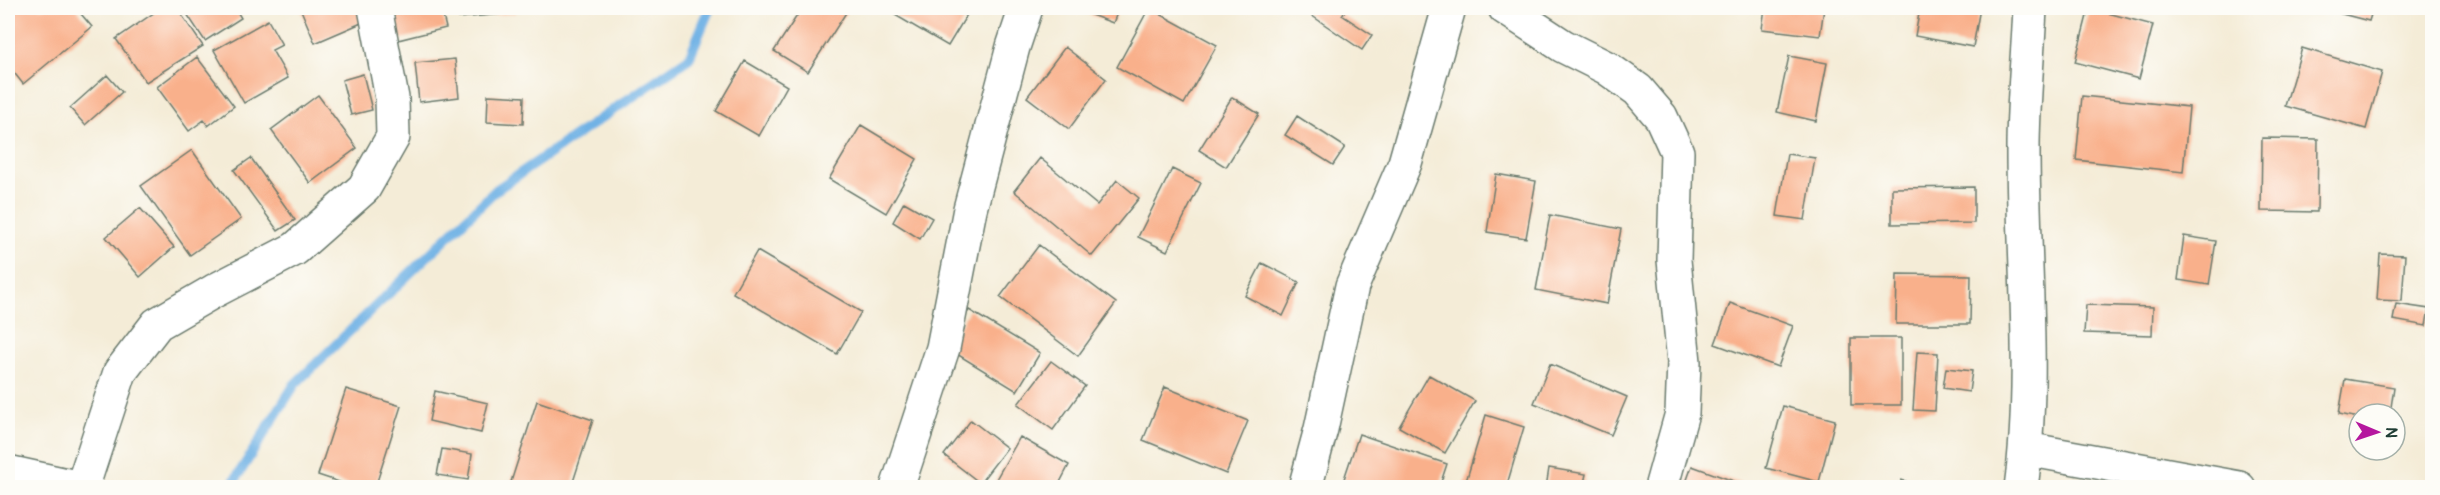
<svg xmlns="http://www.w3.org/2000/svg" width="2440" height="495" font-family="Pangolin,sans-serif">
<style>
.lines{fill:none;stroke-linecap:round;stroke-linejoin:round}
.stream{stroke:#71b2e5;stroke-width:10}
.building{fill:#f9b08b}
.street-casing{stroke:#6a7a6d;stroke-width:36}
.street{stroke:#fff;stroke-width:33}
</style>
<rect width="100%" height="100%" fill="#fdfcf7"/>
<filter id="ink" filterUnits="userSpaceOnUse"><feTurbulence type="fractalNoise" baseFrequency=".0167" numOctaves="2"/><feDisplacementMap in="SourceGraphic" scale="12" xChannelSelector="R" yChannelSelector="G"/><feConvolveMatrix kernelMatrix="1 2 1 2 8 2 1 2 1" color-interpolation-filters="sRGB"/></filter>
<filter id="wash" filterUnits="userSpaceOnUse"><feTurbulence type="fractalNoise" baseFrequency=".008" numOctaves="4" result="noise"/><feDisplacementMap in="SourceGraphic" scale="24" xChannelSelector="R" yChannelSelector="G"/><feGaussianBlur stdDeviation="1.35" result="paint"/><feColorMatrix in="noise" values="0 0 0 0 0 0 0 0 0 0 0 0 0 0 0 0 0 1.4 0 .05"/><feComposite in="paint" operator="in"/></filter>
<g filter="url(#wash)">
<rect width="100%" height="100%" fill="#f4ecd7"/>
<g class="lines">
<path class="stream" d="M230,488L295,384L496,190L689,58L710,8"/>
</g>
<g id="blocks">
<path class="building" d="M8,8H76L92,27L23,84L8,65Z
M161,8H177L203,46L146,82L116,39Z
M183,8H235L241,18L205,41Z
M303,8H360L366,21L315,43L301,10Z
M390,8H441L446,28L398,40Z
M458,8H514L515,13L459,18Z
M802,8H849L808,72L774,51Z
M883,8H971L948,46Z
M1072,8H1119L1113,23Z
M1149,8L1217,45L1184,104L1117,67Z
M1303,8H1347L1342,15L1372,35L1362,50L1302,9Z
M1765,8H1824L1820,36L1762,29Z
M1920,8H1980L1973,47L1915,36Z
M2089,8L2153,25L2139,79L2075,62Z
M2319,8H2373L2369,21Z
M268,20L282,45L272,50L288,78L244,103L214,50Z
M1065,47L1106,79L1069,129L1027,97Z
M2302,48L2382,72L2366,129L2285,106Z
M1789,56L1827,63L1816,121L1777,112Z
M197,57L234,106L208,126L204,120L189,131L157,87Z
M455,59L459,97L419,102L415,63Z
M745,61L787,86L759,136L716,111Z
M363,74L372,110L351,115L342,80Z
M107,75L122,92L85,125L70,108Z
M318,95L357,148L310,183L271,130Z
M488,95L524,97L523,124L487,122Z
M2082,96L2189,107L2183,172L2076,160Z
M1232,97L1259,114L1226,167L1199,150Z
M1297,116L1345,147L1333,165L1285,135Z
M861,125L917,159L886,213L829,179Z
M2262,138L2318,139L2317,212L2261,211Z
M192,150L241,219L190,255L141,186Z
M1787,154L1815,158L1805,220L1777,216Z
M251,158L295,220L278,231L234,170Z
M1040,158L1097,205L1117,180L1139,198L1092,256L1014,191Z
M1172,169L1201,183L1167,251L1138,237Z
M1496,174L1536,181L1526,238L1487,232Z
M1974,187V223L1892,224V188Z
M904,202L932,218L920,239L893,222Z
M140,208L174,247L140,277L106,237Z
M1550,215L1621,229L1607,304L1536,290Z
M2184,236L2216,241L2209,285L2178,280Z
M1039,245L1116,303L1078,356L1000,297Z
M757,251L861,312L837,354L733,293Z
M2380,254L2405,255L2402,301L2377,300Z
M1262,263L1299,282L1283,316L1245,296Z
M1897,274L1971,275L1970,324H1896Z
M1730,303L1793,326L1778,367L1715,344Z
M2396,304L2429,309L2426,326L2393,320Z
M2086,305L2153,307L2152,335L2084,333Z
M969,310L1040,353L1017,391L947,348Z
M1851,338H1901V405H1851Z
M1917,352L1938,353L1935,411L1913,410Z
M1051,361L1085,386L1053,430L1018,404Z
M1550,364L1627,397L1611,435L1534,403Z
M1946,368L1972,371L1969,392L1943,388Z
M1429,375L1475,401L1445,453L1399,427Z
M2345,379L2394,387L2390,414H2359V418L2339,414Z
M1165,387L1248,421L1226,474L1143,440Z
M346,389L401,406L375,488H357L318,475Z
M435,391L488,403L481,433L429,421Z
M537,401L593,420L571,488H509Z
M1783,406L1835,420L1819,482L1766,468Z
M1486,415L1524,427L1506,488H1464Z
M971,420L1007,448L980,483L944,455Z
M1359,434L1447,464L1439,488H1341Z
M1020,437L1069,465L1057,488H991Z
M442,449L472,454L468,480L437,475Z
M1692,466L1750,487V488H1684Z
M1549,468L1586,474L1583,488H1546Z
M1901,480L1926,487V488H1900Z"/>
</g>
</g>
<g filter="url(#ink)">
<use href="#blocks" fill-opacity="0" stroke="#6a7a6d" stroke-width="1.5"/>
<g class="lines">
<defs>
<path id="street" d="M1505,8L1563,46L1607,68L1638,90L1661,117L1677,152L1674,260L1684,362L1682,413L1661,488
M2026,449L2239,488
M8,472L81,488
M82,488L120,372L157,324L214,291L295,249L364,188L393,137L392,98L375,8
M897,488L943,348L970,209L1013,47L1026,8
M1305,488L1321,429L1352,286L1405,163L1449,8
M2021,488C2036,375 2023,262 2023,149C2023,102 2028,55 2030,8"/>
</defs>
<use href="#street" class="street-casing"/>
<use href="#street" class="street"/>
</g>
</g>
<rect width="2440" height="495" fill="none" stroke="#fdfcf7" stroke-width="30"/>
<g transform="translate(2377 432) rotate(92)"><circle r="28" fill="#fdfcf7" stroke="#a4b0a9" stroke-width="1.5"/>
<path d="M0-4.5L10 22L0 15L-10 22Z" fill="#b5179e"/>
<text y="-9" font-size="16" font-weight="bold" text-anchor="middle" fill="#1f3d34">N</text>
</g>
</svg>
